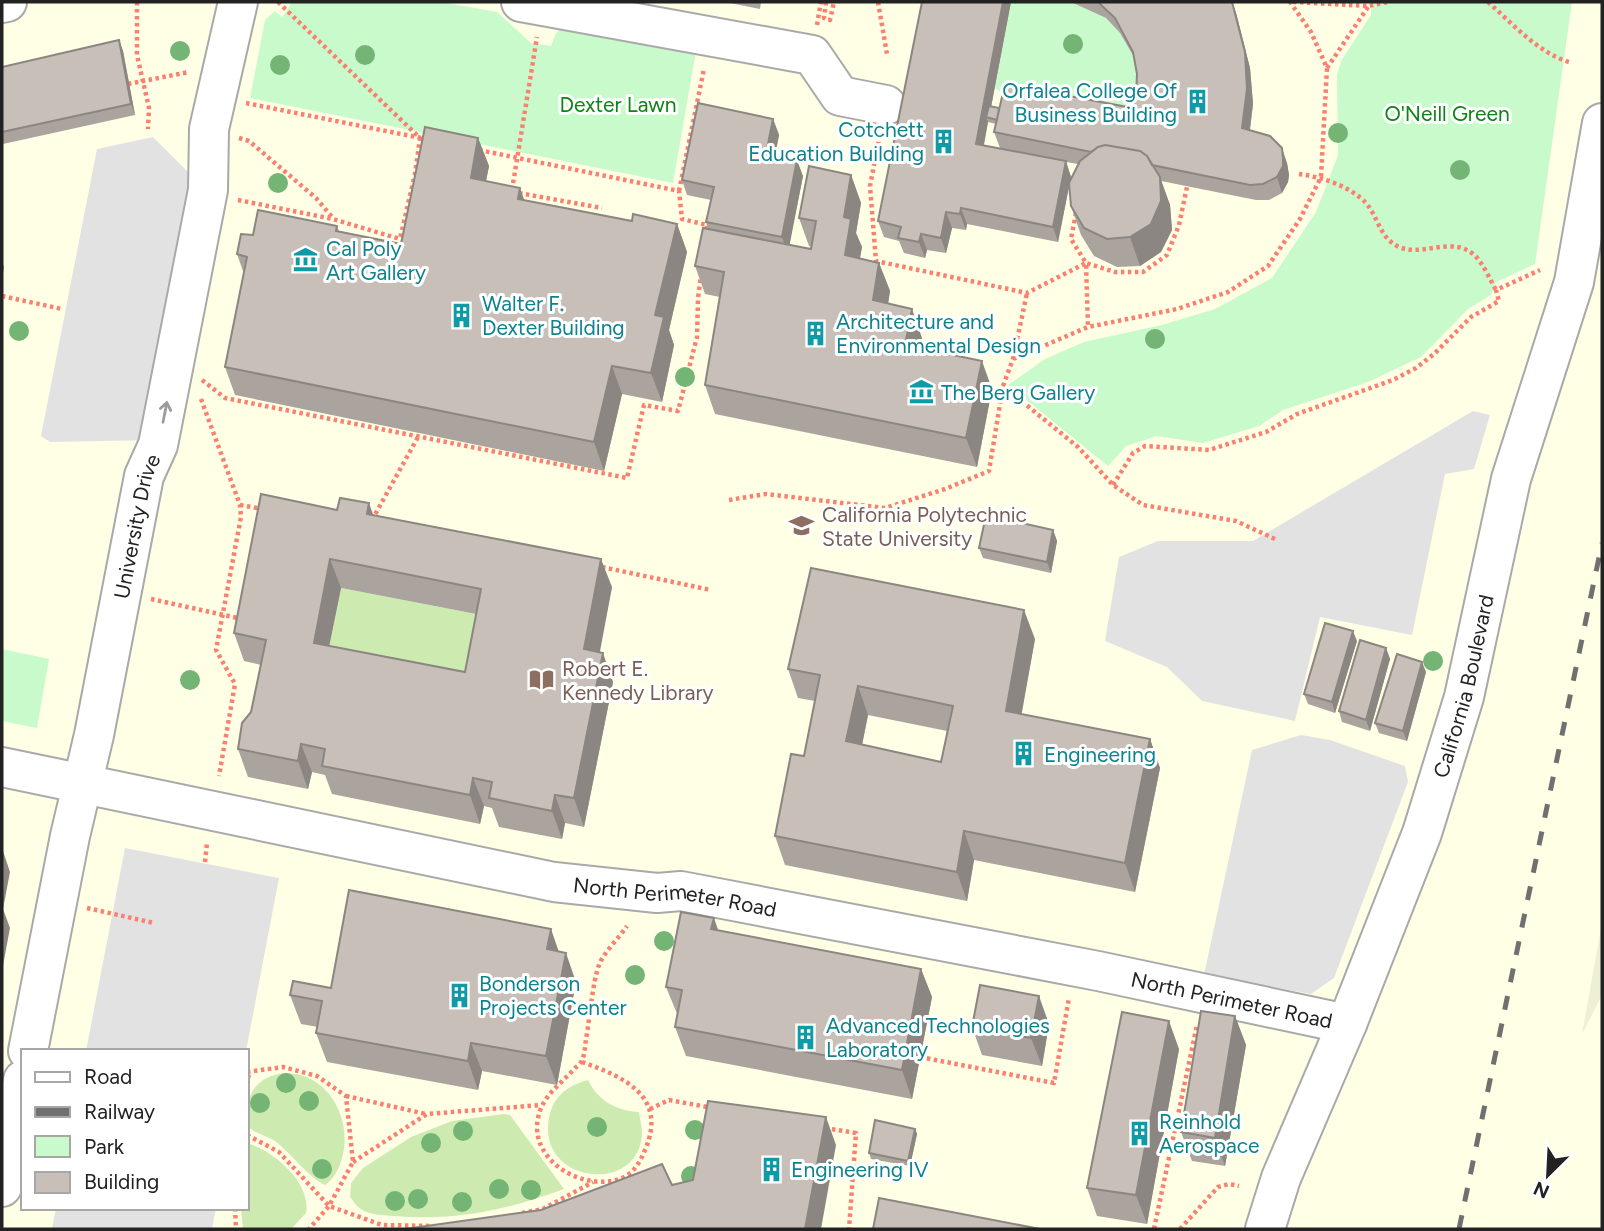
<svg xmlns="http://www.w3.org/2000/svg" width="1604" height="1231" font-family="Figtree,sans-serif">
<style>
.education{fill:#ffffe5;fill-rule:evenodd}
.farmland{fill:#eef0d5}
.grass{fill:#cdebb0}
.park{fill:#c8facc}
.parking{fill:#e2e2e2}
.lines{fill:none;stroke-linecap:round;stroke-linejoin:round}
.minor-casing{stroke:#a9a9a9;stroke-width:42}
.path{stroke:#fa8072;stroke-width:4.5;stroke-dasharray:3.5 3.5;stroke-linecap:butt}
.minor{stroke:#fff;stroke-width:38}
.rail{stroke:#707070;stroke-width:5;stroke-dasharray:14 14;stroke-linecap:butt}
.tree{fill:#74b475}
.wall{fill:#aba49e;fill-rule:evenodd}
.shaded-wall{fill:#8b8681}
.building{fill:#c7bfb8;stroke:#8b8681;stroke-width:2;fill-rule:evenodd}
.oneway{stroke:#9c9c9c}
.labels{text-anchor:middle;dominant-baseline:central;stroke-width:6;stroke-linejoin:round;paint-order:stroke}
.culture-label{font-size:21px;fill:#0d838f;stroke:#fff;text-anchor:start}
.park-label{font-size:21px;fill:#0c8416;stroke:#fff}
.education-label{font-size:21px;fill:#785e54;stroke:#fff;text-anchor:start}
.street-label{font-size:21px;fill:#222;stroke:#fff}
</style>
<rect width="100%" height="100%" fill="#f2efe9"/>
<path class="education" d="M2,2H1602V1229H2ZM23,1051H247V1208H23Z"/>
<path class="farmland" d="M1602,923V995L1582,1034Z"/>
<path class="grass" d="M341,588L491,617L475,701L324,672Z
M284,1073C329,1072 353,1120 342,1158C339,1169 334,1179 325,1185C309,1178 291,1153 275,1141C268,1136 251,1133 247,1124C247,1122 247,1115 247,1113C247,1090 261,1076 284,1073Z
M588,1080C598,1101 617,1111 639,1112C640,1119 642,1127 642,1134C639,1197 532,1183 550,1114C555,1094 570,1085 588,1080Z
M504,1114L510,1115L564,1189C503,1211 458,1221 393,1216C383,1215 369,1215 361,1209C357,1207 353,1201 350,1197L351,1183L363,1168L411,1137L452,1121Z
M247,1143C273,1150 312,1183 306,1213L291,1229H243L241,1208H247Z"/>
<path class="park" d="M292,2H441L497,12L531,43L551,46L556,33L566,25L696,51L673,183L250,98L265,20L275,11L282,17Z
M1011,2H1072L1106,18L1120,33L1139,67L1142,111L1010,99L995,88Z
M1371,2H1572L1535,264L1496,282L1491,295L1468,309L1421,357L1368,382L1283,410L1259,426L1203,443L1157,436L1126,446L1108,466L1008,385L1045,359L1084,342L1162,325L1215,309L1272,278L1316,212L1338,155L1337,75L1341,61L1371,15Z
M2,649L49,659L37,728L2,721Z"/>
<path class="parking" d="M153,137L205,189L155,440L50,442L41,436L97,149Z
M1473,411L1490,415L1474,469L1445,474L1412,635L1320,617L1295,721L1202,701L1167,667L1105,641L1119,557L1158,541H1253Z
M1301,735L1330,740L1405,766L1408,782L1334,978L1311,994L1204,975L1252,750Z
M125,848L279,878L246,1051H86Z
M56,1208H216L212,1229H52Z"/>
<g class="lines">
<defs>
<g id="minor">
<path d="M521,2L812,55L840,96L886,105"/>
<path d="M2,3L7,2"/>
<path id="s1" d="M2,767L554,882L657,893L681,891L1098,971L1347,1024"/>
<path id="s2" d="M28,1051L70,836L94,735L144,476L158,445L208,190L209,129L238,2"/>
<path d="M2,1187L23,1080"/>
<path id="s3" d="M1265,1229L1281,1178L1347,1024L1422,833L1464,697L1511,479L1574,282L1602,123"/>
</g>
</defs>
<use href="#minor" class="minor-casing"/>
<path class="path" d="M137,2V55L149,108L148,129
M278,2L420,138L415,174L400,239
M826,2L824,18L830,20L834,2
M878,2L887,54
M1293,2L1368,6L1388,2
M1488,2C1513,24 1539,54 1572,63
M817,25L821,2
M1327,68L1368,7
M128,84L189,72
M246,103L426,139
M880,135L870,186L876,261L1027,293L1086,263L1088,327
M239,138L249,141L316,198L333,218
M479,150L679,191L682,219L707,225L706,235
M1299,174C1321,177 1347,185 1364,201C1379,216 1378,237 1399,247C1423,257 1451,236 1473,254C1483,262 1490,280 1496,290
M512,190L537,37
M679,191L704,69
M519,193L602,208
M238,200L333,219L403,240
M1076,213L1071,239L1086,263L1115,272H1143L1167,255L1179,225L1188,182
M2,296L62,309
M1013,359L1088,327L1177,309L1228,292L1268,266L1300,219L1321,177L1327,68L1311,32L1290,2
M202,380L225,398L627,478L644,405L678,411L697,337L698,298L701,275
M1003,386L1013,359L1027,293
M201,399L240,505L241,517L216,650L235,684L219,776
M1113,485L1133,453L1145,446L1209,450L1266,432L1297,414L1393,380L1416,368L1434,354L1471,317L1499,301L1496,290L1540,270
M729,500L766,494L885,508L945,489L989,471L1003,386L1078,447L1113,485L1143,505L1236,521L1275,539
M240,505L263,509
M372,520L418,437
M602,567L711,590
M151,599L242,619
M205,862L207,843
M87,908L154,923
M920,1057L1054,1083L1069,998
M582,1062C625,1077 668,1097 645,1150C640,1162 634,1173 622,1178C584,1193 529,1161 538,1118C542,1096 561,1084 575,1068C578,1066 581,1063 582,1060C585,1054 585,1046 586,1039C590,1018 592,985 599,965C604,952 619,938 627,926
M247,1072L283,1067L317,1076L346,1096L353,1162L329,1206L309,1229
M247,1085L249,1073
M346,1096L426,1114
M650,1109L669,1100L713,1108
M825,1128L856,1133L849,1229
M247,1135L279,1152L329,1206L382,1225L434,1226
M353,1162L427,1114L541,1105
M235,1208L236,1229
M522,1213L543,1209L593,1182
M1154,1229L1197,1025
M1180,1229L1218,1187L1229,1184L1239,1186"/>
<use href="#minor" class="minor"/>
<path class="rail" d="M1459,1229L1602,543"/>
</g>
<g class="tree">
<circle cx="1073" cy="44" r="10"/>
<circle cx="180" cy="51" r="10"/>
<circle cx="365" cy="55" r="10"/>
<circle cx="280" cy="65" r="10"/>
<circle cx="1338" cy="133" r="10"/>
<circle cx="1460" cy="170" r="10"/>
<circle cx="278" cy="183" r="10"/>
<circle cx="19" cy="331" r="10"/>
<circle cx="1155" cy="339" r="10"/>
<circle cx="685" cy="377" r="10"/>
<circle cx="1433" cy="661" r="10"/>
<circle cx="190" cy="680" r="10"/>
<circle cx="664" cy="941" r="10"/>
<circle cx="635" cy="975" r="10"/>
<circle cx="286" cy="1083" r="10"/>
<circle cx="309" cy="1101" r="10"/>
<circle cx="260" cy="1103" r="10"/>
<circle cx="597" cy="1127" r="10"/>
<circle cx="695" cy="1130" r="10"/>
<circle cx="463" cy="1131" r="10"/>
<circle cx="431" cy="1143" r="10"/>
<circle cx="322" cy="1169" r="10"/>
<circle cx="691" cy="1176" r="10"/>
<circle cx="499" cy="1189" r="10"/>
<circle cx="531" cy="1190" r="10"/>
<circle cx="418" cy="1199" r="10"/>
<circle cx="395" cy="1201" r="10"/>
<circle cx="462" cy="1202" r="10"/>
</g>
<path class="wall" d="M725,2H761L760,9Z
M922,2H1011L991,107L999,109L1133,108L1136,95L1137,74L1135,59L1120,33L1106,18L1071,2H1232L1236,13L1250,68L1253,104L1250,130L1287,163L1289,175L1288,182L1282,193L1269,200H1256L1161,181L1170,205L1172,230L1161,252L1140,266L1117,267L1094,256L1081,235L1071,206L1069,186L1058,242L967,224L966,230L952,228L946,253L927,250L925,258L904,253L899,241L884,237L878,221ZM988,122L996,124L994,132L1000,148L984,145ZM1066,162L1078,164L1071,180V177Z
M119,40L123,51L135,115L3,144L2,149V67Z
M773,119L779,135L775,156L803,176L789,245L811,249L812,247L809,246L799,218L851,175L861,203L856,233L862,247L860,258L879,263L890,291L888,304L922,338L920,348L992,389L977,467L715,414L705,385L720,297L705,294L695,266L708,229L706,222L711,200L687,195L682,180Z
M478,138L489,166L486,181L524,200L632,221L677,224L687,252L669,330L674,345L662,402L622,394L604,471L235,395L225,367L244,274L237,254L253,235L337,226L339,231L401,244Z
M337,510L373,515L612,587L599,652L613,682L584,827L565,823L562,839L499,827L492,808L484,806L480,824L332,794L325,775L312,772L308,789L248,777L238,749L251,712L261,665L244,661L234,633ZM341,588L476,614L465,672L329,646Z
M1053,530L1057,541L1051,573L983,558L979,548Z
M1035,639L1021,714L1150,739L1160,768L1135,892L974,860L967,901L785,865L775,836L804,756L815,701L798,698L788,669ZM868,715L947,731L941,762L862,745Z
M1357,641L1335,713L1308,704L1304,694Z
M1386,648L1390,659L1370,731L1342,722L1339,711Z
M1426,672L1407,741L1379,733L1375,723Z
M718,930L921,969L932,997L912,1099L686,1056L675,1027L678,1016L666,987Z
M559,952L576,982L557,1085L482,1071L478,1090L327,1062L316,1033L318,1027L301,1024L290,995Z
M1235,1016L1246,1045L1225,1166L1192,1161L1181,1132Z
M1049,1024L1042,1066L982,1055L972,1027Z
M1179,1049L1147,1224L1097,1216L1087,1188Z
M915,1129L917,1134L910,1166L871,1159L869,1153Z"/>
<path class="shaded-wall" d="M1003,2H1011L989,118L986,117L988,122L981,159L976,144Z
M1232,2L1236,13L1250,68L1253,104L1248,143L1242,128Z
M119,40L123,51L135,115L131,104Z
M773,119L779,135L772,170L766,154Z
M478,138L489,166L481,206L471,178Z
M1282,148L1287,163L1289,175L1288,182L1282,193L1277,177Z
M797,160L803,176L788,253L782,237Z
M1066,161L1071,177L1058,242L1053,227Z
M851,175L861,203L856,233L862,247L855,284L845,255L844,217Z
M1160,177L1170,205L1172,230L1161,252L1140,266L1130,237Z
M520,188L530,216L518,199Z
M961,208L967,224L966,230L960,214Z
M946,212L952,228L946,253L941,238Z
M677,224L687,252L669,330L674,345L662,402L651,373L655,315Z
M921,234L927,250L925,258L919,242Z
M2,262L4,267L2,278Z
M879,263L890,291L884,329L873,300Z
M912,309L922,338L915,374L905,345Z
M982,361L992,389L977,467L966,438Z
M612,366L622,394L604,471L594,442Z
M369,503L379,531L367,514Z
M1053,530L1057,541L1051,573L1047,562Z
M330,559L341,588L324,672L314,643Z
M601,559L612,587L595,678L584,649Z
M1024,610L1035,639L1017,740L1006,711Z
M1353,631L1357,641L1335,713L1332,702Z
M1386,648L1390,659L1370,731L1366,720Z
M603,653L613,682L584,827L574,798Z
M1422,662L1426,672L1407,741L1403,731Z
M858,686L868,715L857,770L846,741Z
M1150,739L1160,768L1135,892L1125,863Z
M301,744L312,772L308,789L298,761Z
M473,778L484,806L480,824L470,795Z
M555,795L565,823L562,839L552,811Z
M964,831L974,860L967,901L957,872Z
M2,848L10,872L3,909L10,928L2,971Z
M714,918L724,947L711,929Z
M551,929L561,958L547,949Z
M566,953L576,982L557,1085L546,1056Z
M921,969L932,997L912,1099L902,1070Z
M1039,996L1049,1024L1042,1066L1031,1038Z
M1235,1016L1246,1045L1225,1166L1215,1138Z
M1169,1021L1179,1049L1147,1224L1136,1195Z
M471,1043L482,1071L478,1090L468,1061Z
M826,1117L836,1145L821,1229H805Z
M915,1129L917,1134L910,1166L908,1161Z"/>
<path class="building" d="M922,2H1003L976,144L1066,161L1053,227L961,208L960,214L946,212L941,238L921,234L919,242L898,238L901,227L878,221Z
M1098,2H1232L1245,52L1247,89L1242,128L1270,136L1282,148L1283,159V166L1277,177L1263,184L1250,185L1152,165L1147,156L1140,151L1105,145L1098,147L1091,152L994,132L1005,84L1133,108L1136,95L1137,74L1133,52L1115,18Z
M119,40L131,104L2,132V67Z
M698,103L773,119L766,154L797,160L782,237L706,222L714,187L682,180Z
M989,106L999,108L997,120L986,117Z
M425,127L478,138L471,178L520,188L518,199L632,221L633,214L677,224L655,315L664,317L651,373L612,366L594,442L225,367L247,257L237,254L241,234L253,235L258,210L337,226L336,231L401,244Z
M1105,145L1140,151L1147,156L1160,177L1161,201L1151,224L1130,237L1107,239L1084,228L1071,206L1069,183L1080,161L1098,147Z
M809,166L851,175L844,217L851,219L845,255L879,263L873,300L912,309L905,345L982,361L966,438L705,385L724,272L695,266L703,228L811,249L816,221L799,218Z
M261,494L337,510L340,498L369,503L367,514L601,559L584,649L603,653L574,798L555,795L552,811L489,798L492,782L473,778L470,795L322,766L325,749L301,744L298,761L238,749L242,723L251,712L266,640L234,633ZM330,559L481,589L465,672L314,643Z
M986,515L1053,530L1047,562L979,548Z
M811,568L1024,610L1006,711L1150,739L1125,863L964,831L957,872L775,836L791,754L804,756L820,675L788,669ZM858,686L953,706L941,762L846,741Z
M1325,623L1353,631L1332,702L1304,694Z
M1360,640L1386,648L1366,720L1339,711Z
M1397,654L1422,662L1403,731L1375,723Z
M349,890L551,929L547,949L566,953L546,1056L471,1043L468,1061L316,1033L322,1001L290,995L293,981L331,988Z
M681,912L714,918L711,929L921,969L902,1070L675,1027L682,990L666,987Z
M980,985L1039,996L1031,1038L972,1027Z
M1201,1011L1235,1016L1215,1138L1181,1132Z
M1122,1012L1169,1021L1136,1195L1087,1188Z
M708,1101L826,1117L805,1229H405L541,1210L662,1164L672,1185L693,1180Z
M875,1120L915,1129L908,1161L869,1153Z
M879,1198L1040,1229H873Z"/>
<defs><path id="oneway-shaft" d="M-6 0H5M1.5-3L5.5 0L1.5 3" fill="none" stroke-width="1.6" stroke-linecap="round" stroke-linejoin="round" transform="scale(1.75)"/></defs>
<use class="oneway" href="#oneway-shaft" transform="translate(165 412) rotate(-79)"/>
<defs>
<symbol id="building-bare" viewBox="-9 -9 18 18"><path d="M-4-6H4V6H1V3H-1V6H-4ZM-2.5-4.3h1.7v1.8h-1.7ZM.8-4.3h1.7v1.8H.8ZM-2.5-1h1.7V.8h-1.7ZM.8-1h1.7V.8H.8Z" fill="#0f9aa8" stroke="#fff" stroke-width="2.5" paint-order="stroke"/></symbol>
<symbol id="museum-bare" viewBox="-9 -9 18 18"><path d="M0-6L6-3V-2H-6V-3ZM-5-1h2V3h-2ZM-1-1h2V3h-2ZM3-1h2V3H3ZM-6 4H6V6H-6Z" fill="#0f9aa8" stroke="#fff" stroke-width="2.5" paint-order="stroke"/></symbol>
<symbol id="university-bare" viewBox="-9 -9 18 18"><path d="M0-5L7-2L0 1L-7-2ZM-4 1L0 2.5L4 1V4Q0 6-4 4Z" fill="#8d6e63" stroke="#fff" stroke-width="2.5" paint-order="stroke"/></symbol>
<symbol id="library-bare" viewBox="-9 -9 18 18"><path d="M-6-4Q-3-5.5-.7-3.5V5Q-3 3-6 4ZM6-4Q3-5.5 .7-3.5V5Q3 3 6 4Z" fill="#8d6e63" stroke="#fff" stroke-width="2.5" paint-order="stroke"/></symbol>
</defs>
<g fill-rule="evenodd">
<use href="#building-bare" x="1180" y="84" width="35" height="35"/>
<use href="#building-bare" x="926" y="124" width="35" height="35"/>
<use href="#museum-bare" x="288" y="242" width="35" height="35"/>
<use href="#building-bare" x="444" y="298" width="35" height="35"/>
<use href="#building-bare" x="798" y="316" width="35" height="35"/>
<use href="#museum-bare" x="904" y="374" width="35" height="35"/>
<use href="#university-bare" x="784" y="508" width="35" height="35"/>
<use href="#library-bare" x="524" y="662" width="35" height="35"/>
<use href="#building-bare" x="1006" y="736" width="35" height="35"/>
<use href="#building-bare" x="442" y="978" width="35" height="35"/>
<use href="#building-bare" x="788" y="1020" width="35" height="35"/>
<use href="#building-bare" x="1122" y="1116" width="35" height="35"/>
<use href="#building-bare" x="754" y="1152" width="35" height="35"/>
</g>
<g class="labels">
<g class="culture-label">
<text x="1177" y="90" text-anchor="end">Orfalea College Of<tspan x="1177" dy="24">Business Building</tspan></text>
<text x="924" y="129" text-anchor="end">Cotchett<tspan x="924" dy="24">Education Building</tspan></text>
<text x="326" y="248">Cal Poly<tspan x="326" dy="24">Art Gallery</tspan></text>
<text x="482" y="303">Walter F.<tspan x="482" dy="24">Dexter Building</tspan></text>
<text x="836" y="321">Architecture and<tspan x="836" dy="24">Environmental Design</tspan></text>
<text x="941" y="392">The Berg Gallery</text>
<text x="1044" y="754">Engineering</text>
<text x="479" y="983">Bonderson<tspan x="479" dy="24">Projects Center</tspan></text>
<text x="826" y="1025">Advanced Technologies<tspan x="826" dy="24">Laboratory</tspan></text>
<text x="1159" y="1121">Reinhold<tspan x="1159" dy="24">Aerospace</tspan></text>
<text x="791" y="1169">Engineering IV</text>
</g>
<g class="park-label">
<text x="618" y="104">Dexter Lawn</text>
<text x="1447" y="113">O'Neill Green</text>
</g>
<g class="education-label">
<text x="822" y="514">California Polytechnic<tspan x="822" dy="24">State University</tspan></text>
<text x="562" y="668">Robert E.<tspan x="562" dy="24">Kennedy Library</tspan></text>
</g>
<g class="street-label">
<text stroke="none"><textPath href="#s2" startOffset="536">University Drive</textPath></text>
<text stroke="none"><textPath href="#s3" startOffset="579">California Boulevard</textPath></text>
<text stroke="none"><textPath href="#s1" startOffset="686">North Perimeter Road</textPath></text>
<text stroke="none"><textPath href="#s1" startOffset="1253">North Perimeter Road</textPath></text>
</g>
</g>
<rect width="1604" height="1231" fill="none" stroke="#222222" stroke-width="7"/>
<rect x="21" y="1049" width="228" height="161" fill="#ffffff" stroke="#a7a7a7" stroke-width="2"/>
<rect x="35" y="1072" width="35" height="10" fill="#ffffff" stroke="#a7a7a7" stroke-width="2"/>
<text x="84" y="1084" font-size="21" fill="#222222">Road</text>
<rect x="35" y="1107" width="35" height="10" fill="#707070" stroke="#a7a7a7" stroke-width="2"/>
<text x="84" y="1119" font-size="21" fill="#222222">Railway</text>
<rect x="35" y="1136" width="35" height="21" fill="#c8facc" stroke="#a7a7a7" stroke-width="2"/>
<text x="84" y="1154" font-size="21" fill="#222222">Park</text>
<rect x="35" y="1172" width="35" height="21" fill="#c7bfb8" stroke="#a7a7a7" stroke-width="2"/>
<text x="84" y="1189" font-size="21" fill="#222222">Building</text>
<g transform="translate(1548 1175) rotate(204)" stroke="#ffffff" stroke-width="5" paint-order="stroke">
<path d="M0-5L12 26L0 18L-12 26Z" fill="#222222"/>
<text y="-10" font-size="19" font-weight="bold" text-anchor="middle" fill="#222222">N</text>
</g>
</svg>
